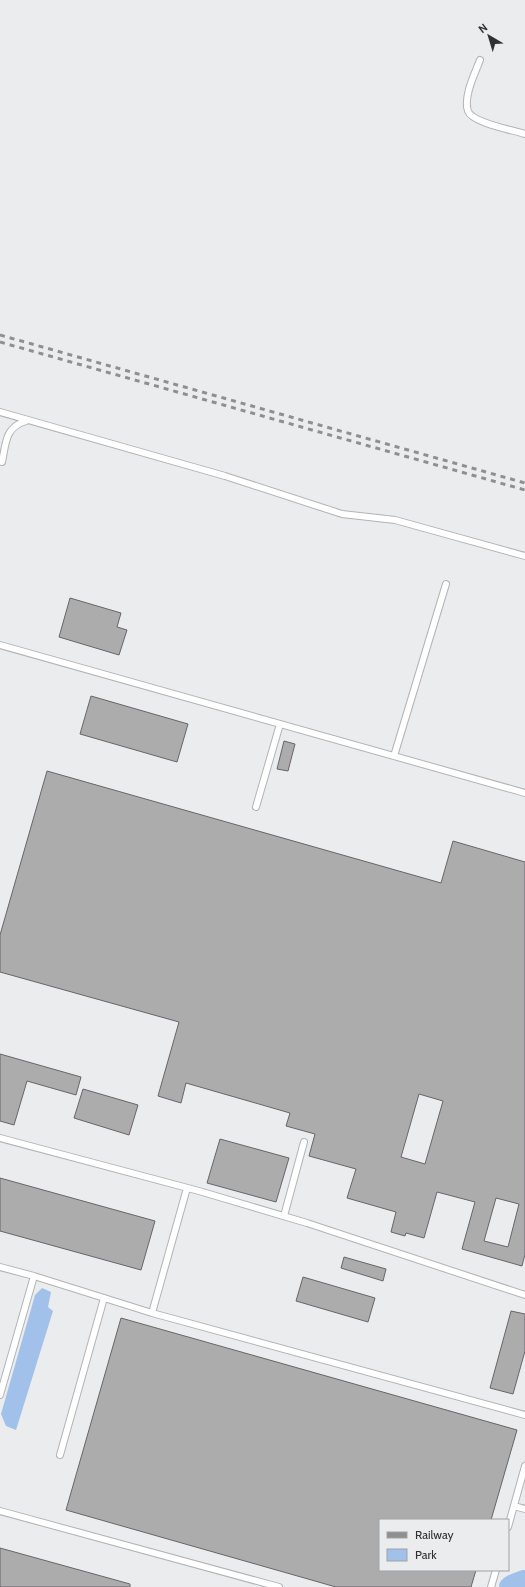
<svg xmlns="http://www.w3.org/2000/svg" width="525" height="1587" font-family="Cabin,sans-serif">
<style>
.green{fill:#a1c1eb}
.building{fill:#adacad;stroke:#676566;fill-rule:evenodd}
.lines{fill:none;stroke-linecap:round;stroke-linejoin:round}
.service-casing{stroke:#b2b3b5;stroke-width:8}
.service{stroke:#fff;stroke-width:6}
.rail{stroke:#8e8f90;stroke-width:3;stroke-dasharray:5 5;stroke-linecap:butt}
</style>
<rect width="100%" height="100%" fill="#ebecee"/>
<path class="green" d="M42,1288L51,1292L48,1307L53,1311L16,1430L6,1426L1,1414L35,1295Z
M522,1570H525V1587H499C499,1577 514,1573 522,1570Z"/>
<path class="building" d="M70,598L121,613L117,627L127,630L119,655L59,637Z
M91,696L188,724L177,762L80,734Z
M284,741L295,744L288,771L277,769Z
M47,771L441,883L453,841L525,862V1254L522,1266L462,1249L475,1202L437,1192L424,1238L406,1233L405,1236L391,1232L396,1212L347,1198L356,1169L309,1156L315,1134L286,1126L290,1113L186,1083L181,1103L158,1096L179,1022L0,972V935ZM419,1094L443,1101L425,1164L401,1157ZM496,1198L519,1204L508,1247L484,1241Z
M0,1054L81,1077L76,1095L27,1081L14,1125L0,1121Z
M83,1089L138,1105L129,1135L74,1118Z
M220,1139L289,1158L276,1202L207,1183Z
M0,1178L155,1221L141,1270L0,1231Z
M344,1257L386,1269L383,1281L341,1268Z
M303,1277L375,1298L368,1322L296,1301Z
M511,1311L525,1314V1351L513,1394L490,1388Z
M121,1318L517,1430L491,1520H380V1570H476L471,1587H336L66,1510Z
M0,1548L130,1584V1587H0Z"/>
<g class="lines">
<defs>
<path id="service" d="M480,60C475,73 463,97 468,111C472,123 513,130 525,134
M0,412L225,476L342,514L395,520L525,556
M2,462C6,443 5,427 26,421
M0,645L525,793
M394,756L446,584
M256,807L280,724
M0,1138L199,1191L307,1223L525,1295
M284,1216L304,1142
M0,1267L34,1276L0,1395
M34,1276L152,1313L525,1415
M152,1313L187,1188
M60,1455L104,1298
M514,1506L525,1509
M0,1511L279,1587
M508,1527L525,1466
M491,1587L496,1570"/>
</defs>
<use href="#service" class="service-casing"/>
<use href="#service" class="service"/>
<path class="rail" d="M0,335L525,483
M0,342L525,490"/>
</g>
<rect x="379" y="1519" width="130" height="52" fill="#ebecee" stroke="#a0a1a3"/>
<rect x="387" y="1532" width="20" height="6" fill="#8e8f90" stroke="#a0a1a3"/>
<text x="415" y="1539" font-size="12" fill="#303132">Railway</text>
<rect x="387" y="1549" width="20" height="12" fill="#a1c1eb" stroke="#a0a1a3"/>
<text x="415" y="1559" font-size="12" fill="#303132">Park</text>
<g transform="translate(489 36) rotate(322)" stroke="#ebecee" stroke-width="3" paint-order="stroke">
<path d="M0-3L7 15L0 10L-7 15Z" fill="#303132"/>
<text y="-6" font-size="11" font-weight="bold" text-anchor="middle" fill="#303132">N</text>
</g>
</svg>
